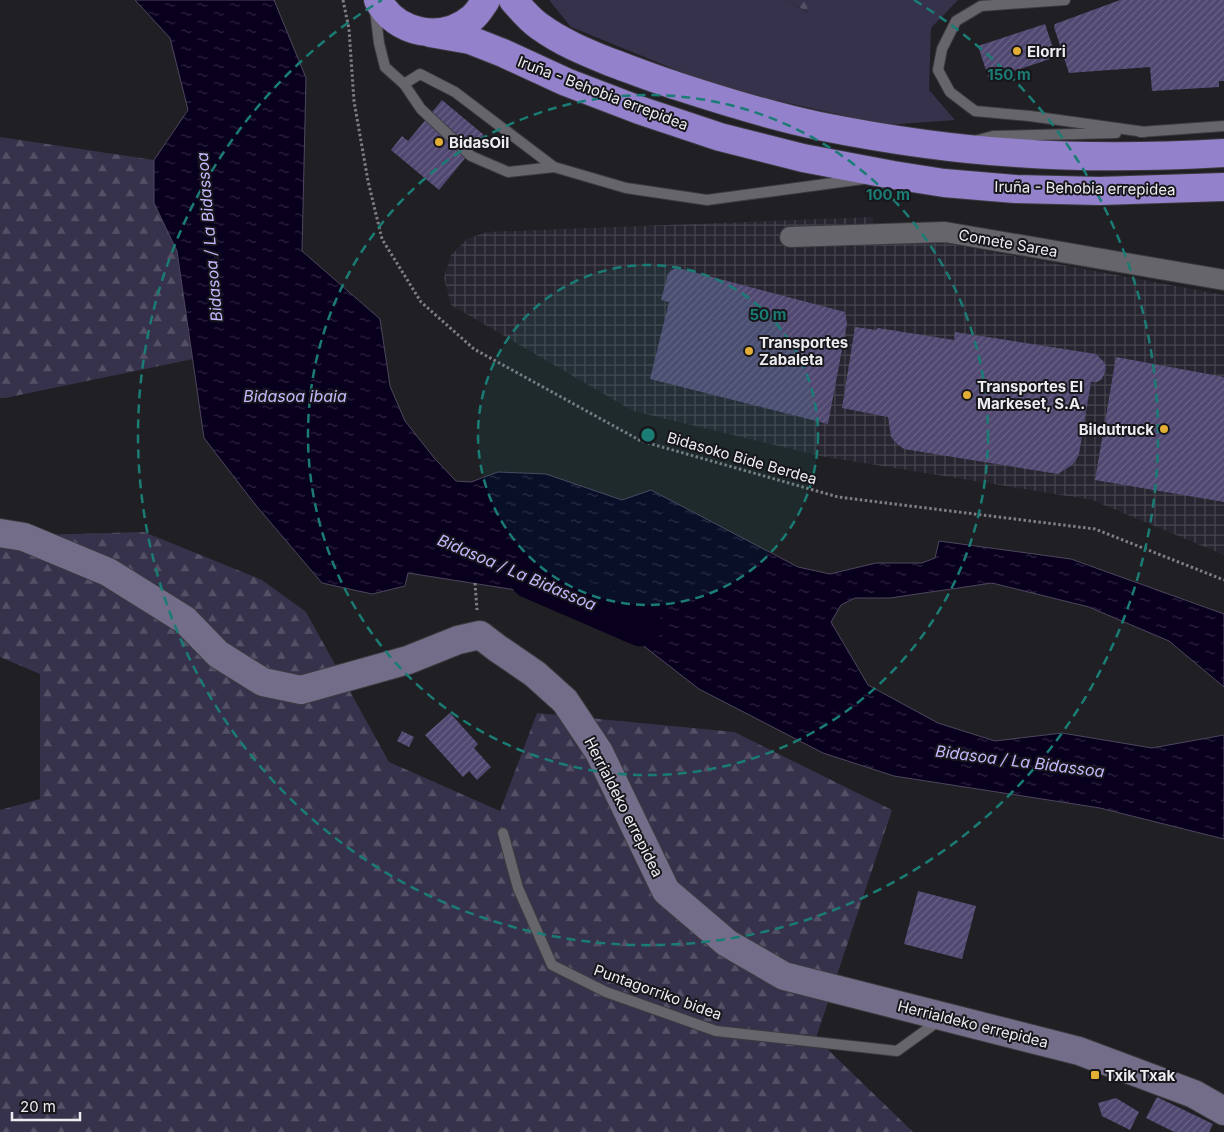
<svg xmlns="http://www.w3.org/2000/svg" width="1224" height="1132" font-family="Inter,sans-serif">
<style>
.industrial{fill:url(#industrial-grid)}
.green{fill:#37324b}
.forest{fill:url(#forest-firs)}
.water{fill:url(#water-ripples);stroke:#4d475d}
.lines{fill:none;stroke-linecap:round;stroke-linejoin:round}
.river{stroke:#09001e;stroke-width:41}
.building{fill:url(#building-hatch)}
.lane-casing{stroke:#3c3b3f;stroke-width:12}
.street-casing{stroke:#3c3b3f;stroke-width:22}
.secondary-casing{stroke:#3c3b3f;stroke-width:30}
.highway-casing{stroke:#3c3b3f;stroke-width:30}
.path{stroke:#7f7e83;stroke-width:3;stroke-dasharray:2.5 2.5;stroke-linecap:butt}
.lane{stroke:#67656c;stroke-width:10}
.street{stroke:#67656c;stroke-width:20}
.secondary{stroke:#746d89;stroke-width:28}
.highway{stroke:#9381cc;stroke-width:28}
.ring{fill:none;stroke:#1a7c74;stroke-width:2.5;stroke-dasharray:9 6}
.poi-dot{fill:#e3ae35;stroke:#17161b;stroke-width:2}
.labels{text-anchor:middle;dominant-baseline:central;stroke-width:4;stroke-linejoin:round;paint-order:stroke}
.poi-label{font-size:15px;font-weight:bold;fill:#edecf0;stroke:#17161b;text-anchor:start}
.street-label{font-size:15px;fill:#edecf0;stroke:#17161b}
.water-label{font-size:16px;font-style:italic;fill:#c6b8fe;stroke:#17161b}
.centre{fill:#1a7c74;stroke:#17161b;stroke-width:2.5}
.ring-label{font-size:15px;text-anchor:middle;font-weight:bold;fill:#1a7c74;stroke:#17161b;stroke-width:4;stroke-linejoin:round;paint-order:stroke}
</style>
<defs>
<pattern id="industrial-grid" width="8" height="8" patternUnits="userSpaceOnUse" patternTransform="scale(1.25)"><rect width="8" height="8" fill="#272530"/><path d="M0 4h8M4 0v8" fill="none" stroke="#47454e"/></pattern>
<pattern id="forest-firs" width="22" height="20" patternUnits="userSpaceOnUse" patternTransform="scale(1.25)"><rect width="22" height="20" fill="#37324b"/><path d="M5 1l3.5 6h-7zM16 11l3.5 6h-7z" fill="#545065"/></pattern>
<pattern id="water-ripples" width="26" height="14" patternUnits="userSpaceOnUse" patternTransform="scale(1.25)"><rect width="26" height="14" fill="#09001e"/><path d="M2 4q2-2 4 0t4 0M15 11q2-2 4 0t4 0" fill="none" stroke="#2d253f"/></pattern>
<pattern id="building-hatch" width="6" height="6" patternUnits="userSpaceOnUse" patternTransform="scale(1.25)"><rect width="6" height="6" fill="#514871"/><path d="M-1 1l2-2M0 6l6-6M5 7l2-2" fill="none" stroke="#6a6386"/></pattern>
</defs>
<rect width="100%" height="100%" fill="#201f24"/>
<path class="industrial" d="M873,217L876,245L940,242L1224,295V555L1092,500L820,456L633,411L451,305L444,278L451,255L467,239L487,232Z"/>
<path class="green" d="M549,0H786L808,13L812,0H958L931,28L929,90L955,120L885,125L718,87L571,27Z"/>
<path class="forest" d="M786,0H812L809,13Z
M0,137L154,160V203L177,251L193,359L5,398H0Z
M144,532L262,580L306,612L389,762L500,811L537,713L734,732L892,810L816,1038L913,1132H0V810L40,799V674L0,657V536Z"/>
<path class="water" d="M135,0H274L306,78L302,251L380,319L390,386L405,421L435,459L456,481L471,482L498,472L546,474L622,500L651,490L798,567L830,574L876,563H922L935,558L939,541L1071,559L1224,614V687L1169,641L1089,607L992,583L890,598H855L841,605L831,622L868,685L938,723L995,741L1062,733L1152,748L1224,735V839L1100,808L894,776L823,753L699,689L586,601L408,573L405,586L372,594L322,583L254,503L204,438L177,251L154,203V160L188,110L170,38Z"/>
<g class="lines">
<path class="river" d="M530,578L641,626"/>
</g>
<path class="building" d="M1120,0H1224V81H1219V87L1152,91L1150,67L1069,73L1054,27L1055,24Z
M1045,24L1056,57L989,79L978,46Z
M442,100L484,135L439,190L391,150L402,136L408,141Z
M678,268L845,312L847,323L828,424L650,379L669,302L661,300L668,274L671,270Z
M855,327L876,330L878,328L954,340L955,332L1096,354L1105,363L1106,369L1102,379L1097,382H1091L1079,454L1076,460L1072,465L1058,474L904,449L896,443L891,437L888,417L842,408Z
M1116,357L1224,377V502L1095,480Z
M450,713L478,744L474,748L491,767L477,780L469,771L463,777L425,735Z
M402,731L414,737L409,747L397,741Z
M918,891L976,906L962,959L904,944Z
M1157,1097L1213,1124L1209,1132H1174L1146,1118Z
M1116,1098L1139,1112L1130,1130L1102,1116L1098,1103Z"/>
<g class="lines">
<defs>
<path id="lane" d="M1065,0L981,6L956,21L942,49L938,70L950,92L975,111L1030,116L1145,132
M375,10L379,43L385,67L404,84L421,109L471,156L508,172L554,167L626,188L707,200L863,179
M404,84L420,74L455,92L554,167
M1140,132L1224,126
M978,140L993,136L1116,133
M503,833L518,888L552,965L606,992L716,1031L897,1051L940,1020"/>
<path id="street" d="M790,237L945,232L1224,280"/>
<path id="secondary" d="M0,533L24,537L108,572L185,620L218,654L263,682L301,690L408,660L458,640L480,635L497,648L535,674L565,701L599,752L666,891L727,943L784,976L1079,1051L1194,1094L1224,1111"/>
<path id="highway" d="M378,0C396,34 442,43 472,18C478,13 482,6 486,0
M513,0C521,9 529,19 539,26C561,42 585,52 610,62C632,70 655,79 677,86C723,101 771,116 819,126C884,139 950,149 1017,153C1086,158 1155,157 1224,153
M430,33L470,40L503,53L566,82L639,110L720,137L803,158L893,175L944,183L1015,189L1099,191L1224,187"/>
</defs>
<use href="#lane" class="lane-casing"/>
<use href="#street" class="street-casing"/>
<use href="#secondary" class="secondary-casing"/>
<use href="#highway" class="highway-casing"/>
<path class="path" d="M343,0L349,29L354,101L368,181L382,239L421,302L474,349L641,441L838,497L1095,529L1224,580
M475,583L477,610"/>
<use href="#lane" class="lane"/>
<use href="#street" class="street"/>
<use href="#secondary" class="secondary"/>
<use href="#highway" class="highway"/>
</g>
<circle cx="648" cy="435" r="170" fill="#1a7c74" fill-opacity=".12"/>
<g class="ring">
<circle cx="648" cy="435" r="170"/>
<circle cx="648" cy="435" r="340"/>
<path d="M914 0A510 510 0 1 1 382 0"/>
</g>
<g class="poi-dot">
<circle cx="1017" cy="51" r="5"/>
<circle cx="439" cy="142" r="5"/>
<circle cx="749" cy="351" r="5"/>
<circle cx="967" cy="395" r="5"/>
<circle cx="1164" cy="429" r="5"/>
<rect x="1090" y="1070" width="10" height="10" rx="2.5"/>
</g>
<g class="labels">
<g class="poi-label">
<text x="1027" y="51">Elorri</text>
<text x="449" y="142">BidasOil</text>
<text x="759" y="342">Transportes<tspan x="759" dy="17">Zabaleta</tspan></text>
<text x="977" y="386">Transportes El<tspan x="977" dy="17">Markeset, S.A.</tspan></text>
<text x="1154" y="429" text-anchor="end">Bildutruck</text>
<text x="1105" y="1075">Txik Txak</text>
</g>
<g class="street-label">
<text transform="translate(603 93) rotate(21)">Iruña - Behobia errepidea</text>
<text transform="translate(1085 188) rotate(1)">Iruña - Behobia errepidea</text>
<text transform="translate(1008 243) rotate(10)">Comete Sarea</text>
<text transform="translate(742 458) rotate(16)">Bidasoko Bide Berdea</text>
<text transform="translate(624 807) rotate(63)">Herrialdeko errepidea</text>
<text transform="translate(658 992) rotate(20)">Puntagorriko bidea</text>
<text transform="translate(973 1024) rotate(14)">Herrialdeko errepidea</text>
</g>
<g class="water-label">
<text transform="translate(209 237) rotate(-95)">Bidasoa / La Bidassoa</text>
<text x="295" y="396">Bidasoa ibaia</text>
<text transform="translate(517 572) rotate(23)">Bidasoa / La Bidassoa</text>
<text transform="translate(1020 761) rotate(7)">Bidasoa / La Bidassoa</text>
</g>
</g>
<circle cx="648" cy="435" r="8" class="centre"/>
<g class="ring-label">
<text x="1009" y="80">150 m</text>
<text x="888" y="200">100 m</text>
<text x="768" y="320">50 m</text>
</g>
<path d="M12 1112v8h68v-8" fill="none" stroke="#edecf0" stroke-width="2.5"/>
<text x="20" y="1112" font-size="15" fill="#edecf0" stroke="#17161b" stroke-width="4" paint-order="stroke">20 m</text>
</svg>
